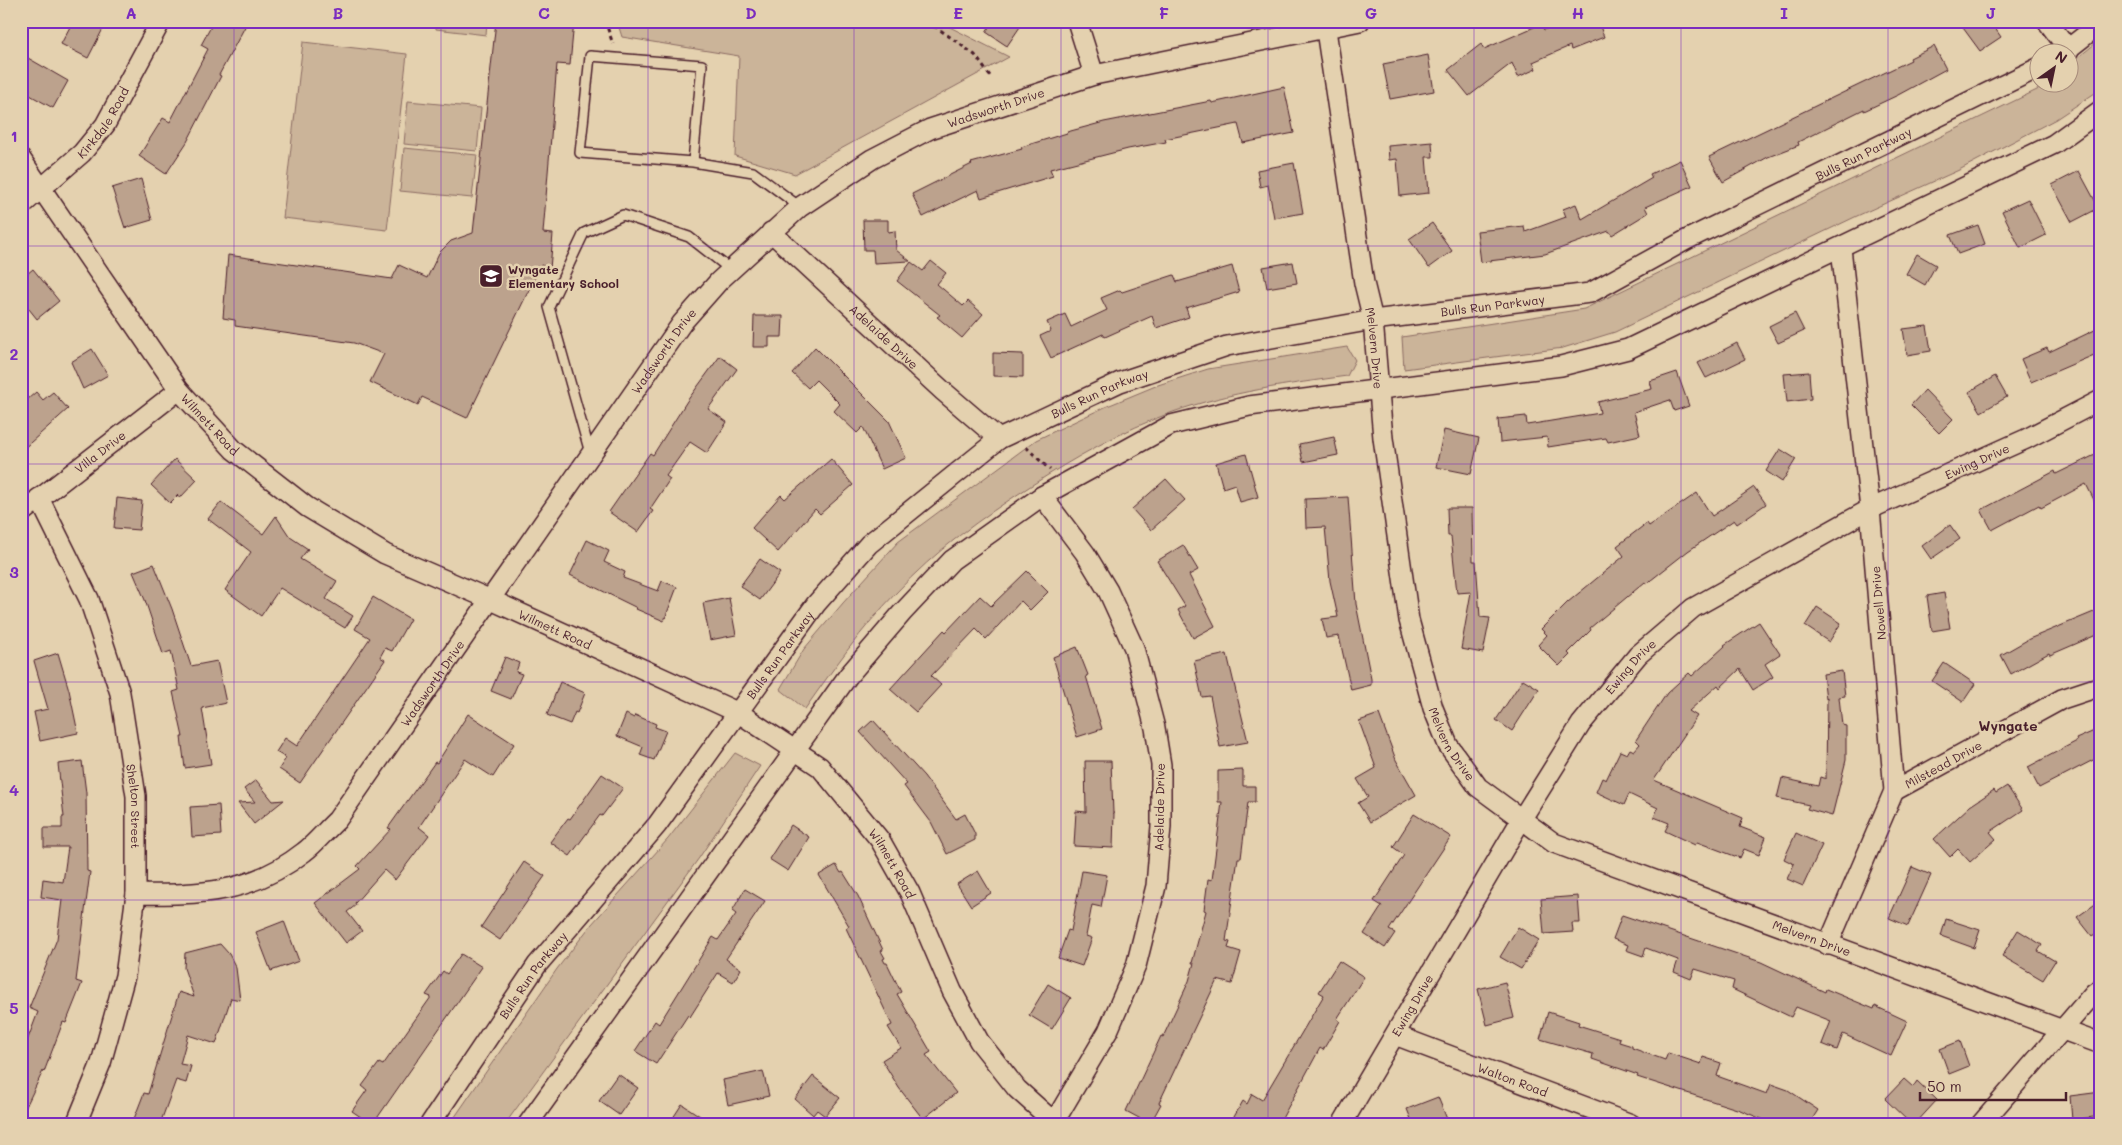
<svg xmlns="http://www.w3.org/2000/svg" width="2122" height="1145" font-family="Mali,sans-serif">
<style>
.green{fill:#cbb499;stroke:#8a6a62}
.building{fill:#bca28d;stroke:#4a1f2b}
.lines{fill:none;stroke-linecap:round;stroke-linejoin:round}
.service-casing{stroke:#4a1f2b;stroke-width:12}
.minor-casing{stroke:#4a1f2b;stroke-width:22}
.path{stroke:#4a1f2b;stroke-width:3;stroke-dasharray:4 4;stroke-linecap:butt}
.service{stroke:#e4d1af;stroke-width:9}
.minor{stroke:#e4d1af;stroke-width:19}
.grid{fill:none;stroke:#7b2cbf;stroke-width:1;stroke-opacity:0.55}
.labels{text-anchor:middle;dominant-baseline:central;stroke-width:5;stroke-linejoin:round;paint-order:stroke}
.street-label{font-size:12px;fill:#4a1f2b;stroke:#e4d1af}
.poi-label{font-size:12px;font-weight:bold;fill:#4a1f2b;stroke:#e4d1af;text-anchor:start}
.neighbourhood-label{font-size:14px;font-weight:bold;fill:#4a1f2b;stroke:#e4d1af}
.neatline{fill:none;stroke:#7b2cbf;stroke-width:2}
.grid-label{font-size:16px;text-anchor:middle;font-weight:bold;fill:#7b2cbf}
</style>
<rect width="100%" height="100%" fill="#e4d1af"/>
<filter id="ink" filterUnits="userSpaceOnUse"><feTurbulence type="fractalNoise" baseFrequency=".02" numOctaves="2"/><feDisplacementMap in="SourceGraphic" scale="10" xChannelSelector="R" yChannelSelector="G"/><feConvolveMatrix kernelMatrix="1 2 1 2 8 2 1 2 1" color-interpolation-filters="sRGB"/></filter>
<g filter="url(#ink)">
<path class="green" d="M436,21H487L486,35L436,29Z
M617,21H938L1009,57L795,174L735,156L739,56L622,37Z
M2101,39V89L2056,119L1959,170L1857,216L1615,332L1563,348L1404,369L1402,337L1584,309L2039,89L2046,83L2070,82V64Z
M303,42L407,54L387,230L283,218Z
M408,101L481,108L477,151L404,144Z
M404,148L477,155L472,198L400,191Z
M1347,347L1355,360L1347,376C1289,384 1229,392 1173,412C1122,430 1074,458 1029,487C981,518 935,551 896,593C862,628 833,669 805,709L780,689L804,649L843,603L898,542L1036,440L1105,407L1158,385L1208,369Z
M735,753L760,766L699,858L505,1124H450L557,969L591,925L668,839Z"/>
<path class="building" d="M73,21H107L88,58L61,44Z
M214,21H248L219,75L221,76L187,142L166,174L139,156L163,118L170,122L208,49L201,45Z
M496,21H574L570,65L557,64L543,233L553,234L550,269L541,265L467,418L422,397L418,405L370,382L384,354L354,343L235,326V320L223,318L228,255L392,279L399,265L427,278L439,253L451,241L473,233Z
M993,21H1024L1007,46L986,32Z
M1564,21H1598L1604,37L1571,50L1570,46L1533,62L1536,69L1518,77L1512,63L1469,96L1448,70L1481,44L1484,49L1541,24L1544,30Z
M1958,21H1990L2001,37L1980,51Z
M1934,46L1946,69L1898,95L1864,111V109L1798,142L1799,145L1768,157L1723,182L1709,157L1911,60L1910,58Z
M1428,55L1434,91L1390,99L1383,64Z
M28,58L68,81L53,108L28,94L30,89L21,84V70Z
M1284,87L1294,133L1243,143L1238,124L1165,139L1166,142L1128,149L1050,169L1053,176L981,198L978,190L923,217L912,194L972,164L971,163L1022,149L1021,147L1067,133V132L1104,122L1211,101L1212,103Z
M1432,142L1433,157H1426L1429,193L1400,196L1397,159L1389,160L1388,146Z
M1680,160L1692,186L1645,207L1648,213L1612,235L1609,231L1545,254L1481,262L1477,231L1524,226L1525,232L1566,217L1563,209L1576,204L1582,219L1652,178L1650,174Z
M1294,163L1303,213L1274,218L1268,185L1260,187L1257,170Z
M2079,171L2099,208L2072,222L2052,185Z
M141,179L152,220L125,228L112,188Z
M2028,199L2046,235L2020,248L2002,211Z
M863,220H888V232L895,231L896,250L910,261L874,263L873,250H864Z
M1432,223L1452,251L1429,268L1409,239Z
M1978,225L1985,244L1958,254L1950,235Z
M1917,254L1936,265L1925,285L1906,274Z
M931,261L946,273L937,284L963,306L968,301L983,314L962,338L937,317L940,315L897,281L911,262L923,271Z
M1293,262L1297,283L1267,288L1263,267Z
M1232,266L1239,292L1186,308L1189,317L1156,328L1152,316L1105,337L1103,334L1051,358L1040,336L1051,331L1047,322L1065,314L1071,327L1107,310L1101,298L1120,290L1122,292L1174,275L1177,282Z
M33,269L59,301L37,319L21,299V279Z
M1795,313L1804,331L1778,343L1769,326Z
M754,316H783L782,337H769V347H753Z
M1927,326L1931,351L1907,355L1903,329Z
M2101,327V352L2031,382L2021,359L2047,348L2049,352Z
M1737,343L1745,359L1706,378L1698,363Z
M815,347L889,421L906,458L882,469L863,427L857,433L834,411L840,404L816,380L808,388L792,373Z
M92,349L108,375L83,389L71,362Z
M993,353L1023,354V377L993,376Z
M720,356L737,369L708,409L727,422L707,453L690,442L666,476L670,479L650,509L653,511L638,532L609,512L650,453L653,455L687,401Z
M1677,372L1689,406L1674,411L1670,400L1634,412L1640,435L1608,442L1606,438L1548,447L1547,437L1500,442L1498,419L1526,416L1527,425L1600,413L1598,402L1652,389L1650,381Z
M1809,372L1811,399L1787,402L1784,374Z
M1995,376L2007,397L1981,412L1969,392Z
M1925,390L1953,419L1939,433L1911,405Z
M36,392L43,400L53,392L68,409L21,451V405Z
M1444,430L1479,438L1471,474L1436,467Z
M1334,437L1338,455L1303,462L1299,444Z
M1780,449L1796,459L1782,482L1766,471Z
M2101,452V514L2086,484L2041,508L2039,505L1992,530L1981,510L2055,471L2056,474Z
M1246,454L1258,497L1240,502L1235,484L1223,488L1216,463Z
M175,459L197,480L180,498L178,495L170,503L151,485Z
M831,459L853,485L820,514L815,509L778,552L752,528L781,495L785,499Z
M1166,479L1185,500L1151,530L1132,509Z
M1754,487L1766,504L1737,524L1734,520L1688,551L1646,584L1645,582L1590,628L1591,630L1568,653L1570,655L1559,666L1538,645L1547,635L1541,629L1568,602L1624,556L1617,546L1647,523L1649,526L1697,493L1712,516Z
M1348,497L1356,604L1371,679V685L1351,690L1339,636L1326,638L1322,619L1338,617L1330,581L1325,527L1306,528L1305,499Z
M117,498L142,501L139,530L114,528Z
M221,502L263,534L276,516L290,537L308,549L300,559L337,581L326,599L353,616L345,628L280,588L261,616L225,590L251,552L208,519Z
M1447,508H1472L1473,561H1476L1480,617L1490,618L1483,653L1461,649L1471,592L1457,593L1451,536H1448Z
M1950,525L1960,539L1931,559L1922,546Z
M587,540L609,551L604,562L625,572L623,578L658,591L662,581L677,587L664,621L636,609L637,608L570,575Z
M1183,545L1198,570L1189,575L1215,626L1193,638L1178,610L1185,606L1157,561Z
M760,559L780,573L760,600L740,586Z
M154,564L172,609L191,666L217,661L226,703L202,708L211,764L185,768L181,737H183L173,692L179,690L171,651L163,654L145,600L133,572Z
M1027,571L1048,592L1030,610L1021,601L986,639L976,629L931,676L941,685L916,712L890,689L944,630L946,632L980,596L991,606Z
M1944,593L1950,628L1932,631L1927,596Z
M373,597L410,619L392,651L385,648L380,657L385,660L300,783L279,769L286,758L276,752L285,738L297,746L370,638L355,629Z
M729,598L736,635L710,640L703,603Z
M1817,607L1841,623L1829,642L1805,626Z
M2101,609V633L2050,655L2049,653L2011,674L2001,655L2029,639Z
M1759,622L1780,654L1765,664L1773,677L1753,690L1740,669L1720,688L1718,685L1689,711L1697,716L1654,780L1743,818L1740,827L1766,837L1759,855L1744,849L1740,858L1697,842L1695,845L1665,831L1669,823L1654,817L1658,808L1629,794L1624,805L1596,792L1602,778L1606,780L1620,751L1627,754L1630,749L1634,751L1640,744L1636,740L1667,693L1689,673L1692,676L1725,646L1724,645Z
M1077,647L1088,675L1086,676L1102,729L1077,737L1053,657Z
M58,653L69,690L78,733L40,741L34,712L48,709L34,661Z
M1227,654L1248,742L1220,747L1210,696L1202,697L1194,661Z
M505,657L519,663L516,672L522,674L511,699L491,691Z
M1944,663L1975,684L1963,702L1932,681Z
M1842,671L1845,696L1839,697L1842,725L1846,726V760L1832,816L1807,809L1809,805L1777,798L1782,778L1818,786L1820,777L1826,779L1827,698L1826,699L1823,674Z
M1523,679L1539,689L1512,731L1496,720Z
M560,682L585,693L577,713L575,712L570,724L547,715Z
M468,714L514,744L493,777L465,759L419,827L429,835L395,880L384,870L355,903L356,905L347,912L362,931L346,943L315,903L360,869L357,866L391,829L388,828L435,762L437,763Z
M626,714L634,718L635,715L656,724L655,727L666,731L654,760L640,755L643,747L617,736Z
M1379,714L1396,760L1416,795L1370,822L1358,803L1368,797L1357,779L1376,768L1359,721Z
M873,720L924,776L956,819L965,814L975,834V840L947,854L931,822L904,786L907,784L860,732Z
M2101,728V756L2039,788L2028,767L2077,741L2076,739Z
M82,761L86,793L87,871L90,872L76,981L82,983L66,1023L63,1022L44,1072L43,1071L21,1117V1057L38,1012L29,1008L57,939L62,900L41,897L43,879L63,882L68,847H44V828H62V817H64L58,764Z
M1085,761H1111L1113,813H1114L1113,848L1074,846L1076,811L1086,812Z
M1243,770V786H1255V802H1248L1241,858H1238L1226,941L1230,942L1228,948L1241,952L1232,984L1217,980L1159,1103L1161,1104L1150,1124L1126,1111L1161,1036L1163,1037L1189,981L1194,963H1192L1206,911L1204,910L1208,879L1212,880L1222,802H1218V771Z
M602,774L623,788L602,816L600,815L570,856L550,842L568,818L570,819Z
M256,780L273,801L284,800L254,824L238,803L255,802L244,789Z
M2007,786L2023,810L1990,832L1996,839L1970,862L1958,849L1950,857L1934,839L1970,806L1994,790L1996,793Z
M219,805L221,835L192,837L190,807Z
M1414,814L1451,837L1389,930L1395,933L1385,948L1364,934L1382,906L1374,901L1404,855L1393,847Z
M791,825L809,837L788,871L769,859Z
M1796,833L1822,845L1803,886L1787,879L1794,864L1784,859Z
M524,862L545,876L500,940L481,927Z
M836,865L841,873L843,872L858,896L883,950L881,951L885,958L883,959L885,963H887L901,992L897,994L931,1052L926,1055L956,1093L923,1119L899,1088L882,1060L901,1048L888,1027L892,1025L846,928L849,926L819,875Z
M1912,867L1931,875L1908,926L1889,918Z
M978,871L991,893L971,906L957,884Z
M1082,871L1107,875L1101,907L1092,905L1086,936L1092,938L1082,966L1058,958L1068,930L1071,931Z
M745,889L765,901L726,959L741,969L733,982L718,973L690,1017L688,1015L656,1064L635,1051L655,1021L659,1024L713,937L718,940L736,914L732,911Z
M1578,896L1580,923H1572L1573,932L1544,934L1541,899Z
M2101,900V930L2092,936L2077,917Z
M1622,915L1761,962L1825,992L1826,989L1874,1009L1875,1006L1907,1021L1891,1056L1843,1034L1837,1050L1822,1044L1831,1021L1796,1007L1791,1017L1732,989L1734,981L1695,969L1691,979L1674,972L1678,960L1646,948L1643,956L1626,950L1628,945L1613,939Z
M1946,919L1980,930L1974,948L1941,936Z
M284,921L299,961L271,971L256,932Z
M1518,927L1539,940L1521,969L1500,957Z
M2018,930L2042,945L2038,951L2055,961L2043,980L2002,956Z
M220,944L229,954L236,968L240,1000L231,998L216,1044L188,1035L180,1064L191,1066L186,1083L176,1080L160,1124H132L144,1093L148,1094L179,992L194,997L184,968L185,953Z
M461,954L482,967L373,1124H371L352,1111L367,1090L362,1086L379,1063L383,1065L431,997L426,995L443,971L447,974Z
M1339,961L1364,977L1337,1019L1340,1021L1323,1050L1320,1048L1279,1124H1230L1243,1101L1247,1104L1252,1094L1262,1100L1324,995L1319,992Z
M1505,982L1514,1018L1487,1025L1478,989Z
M1048,984L1071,998L1052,1029L1029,1015Z
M1548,1012L1579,1022L1578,1025L1620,1038L1619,1042L1632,1046V1048L1665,1060L1668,1053L1701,1064L1703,1057L1721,1063L1717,1076L1767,1094L1771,1084L1788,1090L1818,1110L1809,1124H1774L1740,1110L1637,1077L1638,1075L1592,1059L1593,1054L1540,1039Z
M1960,1041L1969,1066L1949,1074L1940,1049Z
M763,1071L769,1096L728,1105L723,1080Z
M618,1074L638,1088L619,1115L599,1101Z
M813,1076L840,1098L825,1116L817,1110L813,1115L795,1099Z
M1904,1079L1913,1087L1917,1081L1937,1100L1915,1124H1911L1885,1099Z
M2101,1092V1116L2072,1120L2070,1096Z
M1438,1097L1449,1124H1413L1407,1109Z
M682,1104L712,1124H669Z"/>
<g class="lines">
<defs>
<path id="service" d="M693,162L702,65L590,56L580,153L693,162L753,172L800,207
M590,453L549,307L584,233L623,215L689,237L731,270"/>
<g id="minor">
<path d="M1077,21L1094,75"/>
<path d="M2047,21L2069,50"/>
<path id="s1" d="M1326,30L1364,283L1373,320L1383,438L1409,620L1433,708L1448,745L1478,787L1554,843L2101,1044"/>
<path d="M2064,52L2101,23"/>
<path id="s2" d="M21,159L179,390L234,450L307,507L385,554L489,599L739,713L820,767L880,840L910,893L952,991L979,1041L1017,1089L1056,1124"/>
<path id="s3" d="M21,206L82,153L105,125L161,21"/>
<path id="s4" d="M771,232L943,391L999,439"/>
<path d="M1042,496L1085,553L1108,591L1134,648L1155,728L1161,765V826L1156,886L1136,966L1108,1031L1053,1124"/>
<path id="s5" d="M39,498L89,599L120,693L136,796V894L125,976L101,1063L76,1124"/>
<path id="s6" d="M21,513L179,390"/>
<path id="s7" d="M1894,791L2062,699L2101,686"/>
<path id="s8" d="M136,894C200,895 251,894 304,852C316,843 326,830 337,820L682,323L719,281L800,207L872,159L930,129L1094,75L1360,21"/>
<path d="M1828,945L1894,791L1870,509L1841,248"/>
<path id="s9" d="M1395,1035L1631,1124"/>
<path id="s10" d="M430,1124L537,965L657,825L816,604L869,544L999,439L1120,382L1227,346L1373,320L1590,293L1688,239L2040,67"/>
<path d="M528,1124L848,676L902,613L952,560L1042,496L1171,425L1249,406L1561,366L1628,349L2054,144L2101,110"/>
<path id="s11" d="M1342,1124L1521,820L1581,724L1638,655L1693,608L1870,509L2026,439L2101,400"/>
<path d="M1981,1124L2094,993L2101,988"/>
</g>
</defs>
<use href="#service" class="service-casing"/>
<use href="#minor" class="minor-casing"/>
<path class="path" d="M605,21L613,44
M903,21L909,25L936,27L975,55L992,79
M1026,447L1050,470"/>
<use href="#service" class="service"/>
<use href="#minor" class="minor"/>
</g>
</g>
<path class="grid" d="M234,21V1124M441,21V1124M648,21V1124M854,21V1124M1061,21V1124M1268,21V1124M1474,21V1124M1681,21V1124M1888,21V1124M21,246H2101M21,464H2101M21,682H2101M21,900H2101"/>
<defs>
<symbol id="school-square" viewBox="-11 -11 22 22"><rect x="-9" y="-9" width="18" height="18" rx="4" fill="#4a1f2b" stroke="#e4d1af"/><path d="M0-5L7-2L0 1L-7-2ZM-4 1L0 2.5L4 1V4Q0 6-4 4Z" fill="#fff"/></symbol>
</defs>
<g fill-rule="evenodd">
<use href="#school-square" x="477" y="262" width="28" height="28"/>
</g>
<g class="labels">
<g class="street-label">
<text stroke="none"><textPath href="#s8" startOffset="1215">Wadsworth Drive</textPath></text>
<text stroke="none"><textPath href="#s3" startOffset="118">Kirkdale Road</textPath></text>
<text stroke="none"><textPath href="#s10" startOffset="1816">Bulls Run Parkway</textPath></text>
<text stroke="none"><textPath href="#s10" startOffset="1411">Bulls Run Parkway</textPath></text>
<text stroke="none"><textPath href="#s4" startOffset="154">Adelaide Drive</textPath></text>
<text stroke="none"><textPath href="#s1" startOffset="322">Melvern Drive</textPath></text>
<text stroke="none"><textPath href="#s8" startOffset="795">Wadsworth Drive</textPath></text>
<text stroke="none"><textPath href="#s10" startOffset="1006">Bulls Run Parkway</textPath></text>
<text stroke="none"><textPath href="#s2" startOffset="326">Wilmett Road</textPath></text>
<text stroke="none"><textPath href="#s6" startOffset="100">Villa Drive</textPath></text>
<text stroke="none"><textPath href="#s11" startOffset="948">Ewing Drive</textPath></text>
<text transform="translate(1878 603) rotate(-95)">Nowell Drive</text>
<text stroke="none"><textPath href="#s2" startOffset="731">Wilmett Road</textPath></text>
<text stroke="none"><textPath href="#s10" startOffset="586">Bulls Run Parkway</textPath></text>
<text stroke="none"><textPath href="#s11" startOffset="542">Ewing Drive</textPath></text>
<text stroke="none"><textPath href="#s8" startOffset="390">Wadsworth Drive</textPath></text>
<text stroke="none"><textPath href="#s1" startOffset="728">Melvern Drive</textPath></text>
<text stroke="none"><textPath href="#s7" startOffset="56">Milstead Drive</textPath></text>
<text stroke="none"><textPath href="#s5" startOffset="326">Shelton Street</textPath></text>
<text transform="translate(1159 807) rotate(-89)">Adelaide Drive</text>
<text stroke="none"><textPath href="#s2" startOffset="1151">Wilmett Road</textPath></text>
<text stroke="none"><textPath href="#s1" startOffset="1148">Melvern Drive</textPath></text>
<text stroke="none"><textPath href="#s10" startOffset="181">Bulls Run Parkway</textPath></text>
<text stroke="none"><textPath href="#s11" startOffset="138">Ewing Drive</textPath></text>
<text stroke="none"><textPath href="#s9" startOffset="126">Walton Road</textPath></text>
</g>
<g class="poi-label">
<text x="508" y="269">Wyngate<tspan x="508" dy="14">Elementary School</tspan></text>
</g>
<g class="neighbourhood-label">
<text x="2008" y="725">Wyngate</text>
</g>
</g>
<rect width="2122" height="1145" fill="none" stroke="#e4d1af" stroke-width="55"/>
<g transform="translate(2054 68) rotate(33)"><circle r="24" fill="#e4d1af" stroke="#a68a7a"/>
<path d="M0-4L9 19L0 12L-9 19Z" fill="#4a1f2b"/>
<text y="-8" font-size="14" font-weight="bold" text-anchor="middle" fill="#4a1f2b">N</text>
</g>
<path d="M1920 1092v8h146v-8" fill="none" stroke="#4a1f2b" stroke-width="2.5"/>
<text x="1927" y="1092" font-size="15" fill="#4a1f2b" stroke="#e4d1af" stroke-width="4" paint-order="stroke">50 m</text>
<rect x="28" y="28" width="2066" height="1090" class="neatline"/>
<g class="grid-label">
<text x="131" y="19">A</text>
<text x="338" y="19">B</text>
<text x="544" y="19">C</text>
<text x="751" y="19">D</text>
<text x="958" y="19">E</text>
<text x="1164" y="19">F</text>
<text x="1371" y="19">G</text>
<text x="1578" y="19">H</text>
<text x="1784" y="19">I</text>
<text x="1991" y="19">J</text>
<text x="14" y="142">1</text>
<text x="14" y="360">2</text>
<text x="14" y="578">3</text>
<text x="14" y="796">4</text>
<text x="14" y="1014">5</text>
</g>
</svg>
